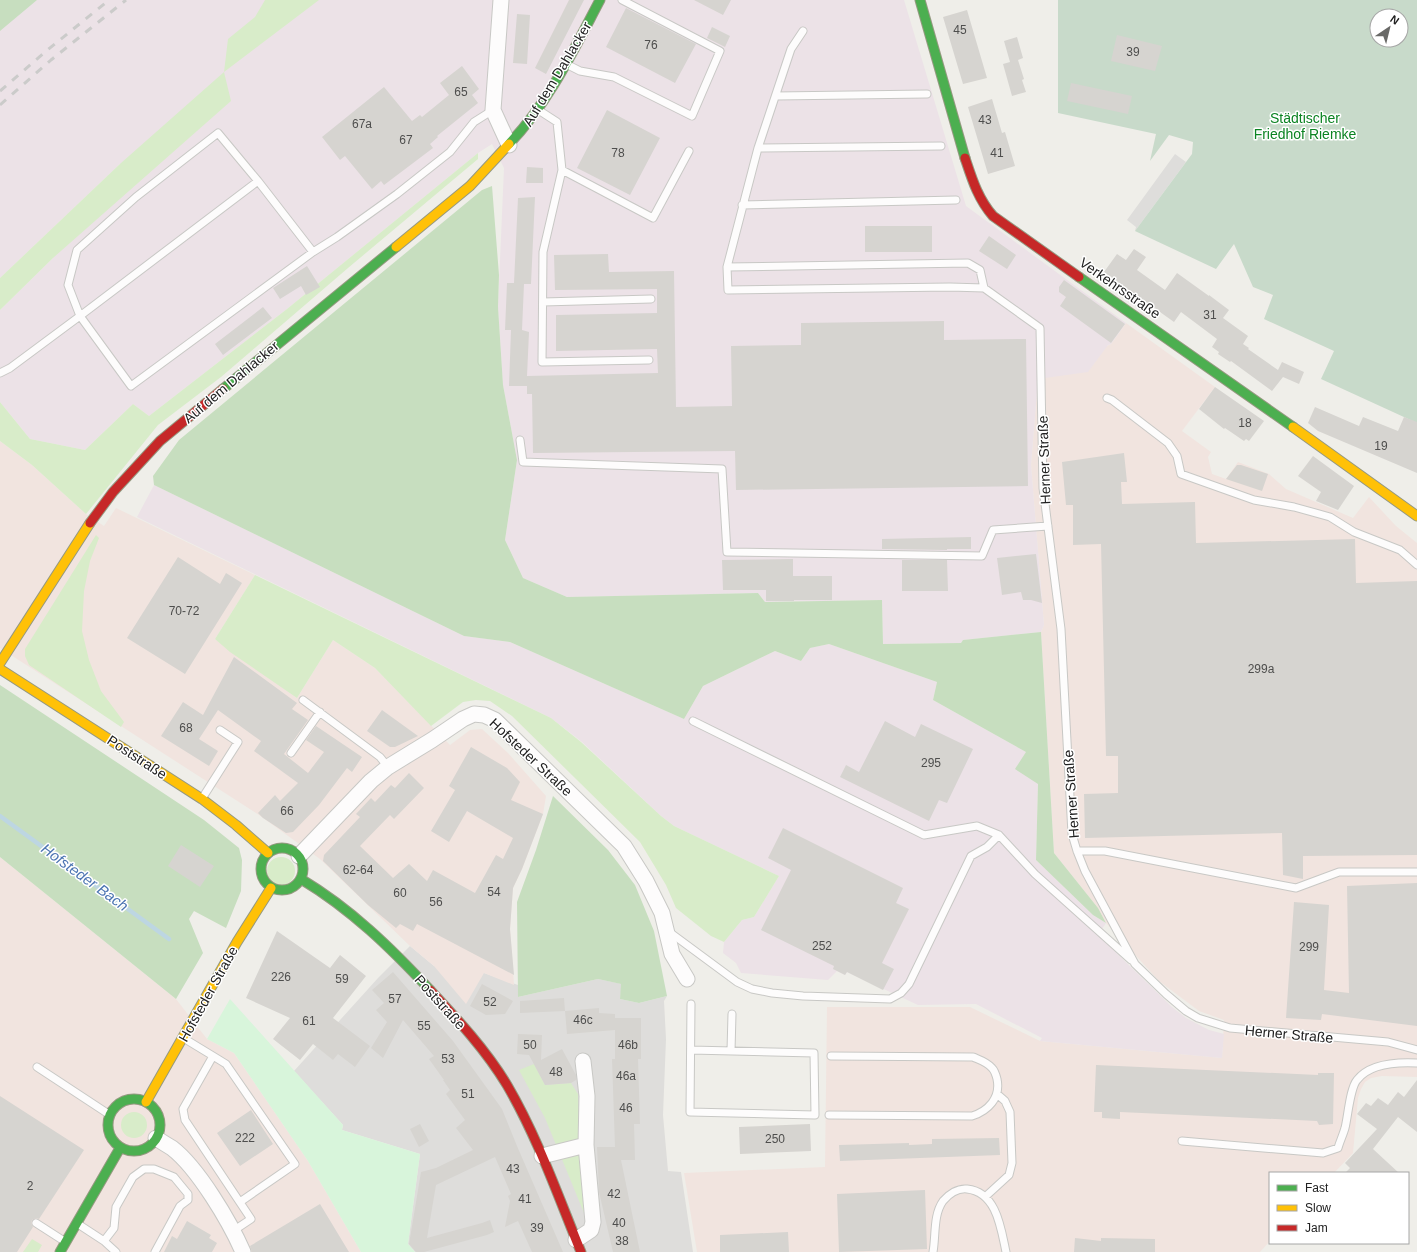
<svg xmlns="http://www.w3.org/2000/svg" width="1417" height="1252" font-family="Arial,sans-serif">
<style>
.residential{fill:#dedddb}
.commercial{fill:#f1e4df}
.industrial{fill:#ece2e7}
.grass{fill:#d8ecc9}
.forest{fill:#c7debf}
.cemetery{fill:#c8daca;fill-rule:evenodd}
.park{fill:#d8f5db}
.lines{fill:none;stroke-linecap:round;stroke-linejoin:round}
.stream{stroke:#bdd6e2;stroke-width:4.5}
.building{fill:#d6d4d0}
.lane-casing{stroke:#c8c8c5;stroke-width:9}
.street-casing{stroke:#c8c8c5;stroke-width:17}
.fast-casing{stroke:#959980;stroke-width:11}
.slow-casing{stroke:#959980;stroke-width:11}
.jam-casing{stroke:#959980;stroke-width:11}
.lane{stroke:#fdfcfc;stroke-width:7}
.street{stroke:#fdfcfc;stroke-width:15}
.fast{stroke:#4caf50;stroke-width:9}
.slow{stroke:#ffc107;stroke-width:9}
.jam{stroke:#c62828;stroke-width:9}
.rail{stroke:#cbcbca;stroke-width:3;stroke-dasharray:8 8;stroke-linecap:butt}
.labels{text-anchor:middle;dominant-baseline:central;stroke-width:3;stroke-linejoin:round;paint-order:stroke}
.number-label{font-size:12px;fill:#4e4e4d}
.street-label{font-size:14px;fill:#212121;stroke:#fff}
.park-label{font-size:14px;fill:#0b8322;stroke:#fff}
.water-label{font-size:15px;font-style:italic;fill:#4b74b2;stroke:#fff}
</style>
<rect width="100%" height="100%" fill="#efeee9"/>
<path class="residential" d="M1175,154L1186,162L1135,231L1136,227L1127,220Z
M410,946L434,966L484,973L518,985V997L598,979L622,984L620,999L639,1003L667,996L664,1001L666,1039L663,1115L668,1171L681,1172L693,1252H415L408,1244L420,1154L342,1130L343,1125L294,1071L378,978Z"/>
<path class="commercial" d="M1126,323L1215,387L1182,431L1211,452L1208,457L1212,474L1226,479L1238,462L1269,474L1286,489L1353,518L1369,497L1396,526L1417,543V1077L1382,1076L1371,1078L1365,1082L1361,1089L1358,1098L1353,1153L1334,1173H1270V1241L1260,1252H697L684,1173L825,1167L827,1007H970L1040,1041L1222,1058L1224,1020L1199,1011L1159,981L1106,923L1098,908L1054,853L1041,632L1044,625L1031,465L1038,379L1111,344Z
M0,441L32,465L86,514L104,526L116,508L255,575L215,639L297,698L333,640L375,668L450,745L470,730L482,729L508,753L546,796L543,814L522,869L513,888L510,929L514,985L484,973L466,1004L434,966L410,946L320,859L259,815L0,648Z
M0,857L176,999L207,1039L234,1053L308,1161L361,1252H0Z"/>
<path class="industrial" d="M18,0H904L966,206L1126,323L1111,344L1108,345L1088,372L1038,379L1031,465L1044,625L1041,632L963,640L961,643L883,644L882,600L765,602L758,593L567,597L523,578L505,540L517,460L503,385L498,307L504,168L492,144L478,153L287,309L149,416L133,404L85,450L30,439L0,402V310L53,258L121,163L0,278V16Z
M154,485L464,636L510,642L684,719L703,686L775,651L801,661L810,648L829,644L937,682L933,700L1026,752L1038,784L1036,860L1093,915L1106,923L1098,935L1172,1007L1186,1018L1209,1030L1224,1034L1222,1058L1040,1041L1042,1038L976,1004L918,1005L847,972L845,975L837,971L828,980L741,973L736,963L723,953L724,942L742,920L754,917L779,876L674,826L661,816L582,742L551,718L137,517Z"/>
<path class="grass" d="M265,0H319L224,72L231,101L53,258L0,310V278L121,163L224,72L228,39L255,17Z
M478,153V159L348,268L221,377L158,425L86,514L32,465L0,441V402L30,439L85,450L133,404L149,416L287,309Z
M96,535L99,538L90,561L84,591L82,631L89,660L101,691L124,722L121,727L29,665L25,656V649Z
M255,575L551,718L581,742L661,816L674,826L779,876L754,917L742,920L724,942L711,936L676,908L666,885L640,842L512,716L490,701L476,700L463,702L431,726L375,668L333,640L297,698L230,652L215,639Z
M267 871a14 14 0 1 1 28 0a14 14 0 1 1-28 0Z
M534,1064L545,1085L571,1083L578,1094L584,1213L545,1118L519,1070Z
M121 1125a13 13 0 1 1 26 0a13 13 0 1 1-26 0Z
M32,1239L42,1245L38,1252H23Z"/>
<path class="forest" d="M0,0H37L0,31Z
M492,186L499,275L498,307L503,385L517,460L505,540L523,578L567,597L758,593L765,602L882,600L883,644L961,643L963,640L1041,632L1054,853L1098,908L1106,923L1093,915L1036,860L1038,784L1015,769L1026,752L933,700L937,682L829,644L810,648L801,661L775,651L703,686L684,719L510,642L464,636L154,485L153,476L179,440L482,190Z
M0,685L204,820L239,848L242,860L241,891L226,928L194,911L189,919L203,953L176,999L0,857Z
M553,796L608,850L635,885L654,931L667,996L639,1003L620,999L621,984L598,979L518,997L517,902L536,850Z"/>
<path class="cemetery" d="M1058,0H1417V423L1321,379L1334,351L1264,319L1273,295L1253,287L1234,244L1216,269L1135,231L1192,154L1193,142L1169,135L1150,161L1156,134L1058,113ZM1377,16H1401V40H1377Z"/>
<path class="park" d="M230,999L343,1125L342,1130L420,1154L408,1244L415,1252H361L308,1161L234,1053L207,1039Z"/>
<g class="lines">
<path class="stream" d="M0,816L169,939"/>
</g>
<path class="building" d="M569,0H584L546,74L535,68Z
M694,0H731L723,15Z
M626,8L696,44L675,83L606,47Z
M967,10L987,78L963,84L943,17Z
M517,14L530,15L527,64L513,63Z
M712,27L730,36L725,47L707,38Z
M1117,35L1162,46L1155,71L1111,61Z
M1017,37L1023,58L1018,60L1024,79L1022,80L1026,92L1012,96L1003,64L1010,62L1004,41Z
M462,66L479,89L472,95L478,103L437,136L438,137L430,144L433,148L384,185L381,181L372,189L345,156L340,160L322,137L384,87L412,121L420,115L422,117L449,95L440,83Z
M1071,83L1132,96L1128,114L1067,101Z
M992,99L1002,133L1005,132L1015,166L988,174L968,107Z
M607,110L660,138L630,195L577,168Z
M527,167L543,168V183H526Z
M535,197L531,284H524L522,330L529,332L527,376L658,373L657,349L556,351V315L657,313V289L555,290L554,255L608,254L609,272L674,271L676,407L732,406L731,346L801,345V323L944,321V340L1026,339L1028,486L736,490L735,451L533,453L532,394H527V382V386H509L511,330H505L507,283H517H514L518,198Z
M865,226H932V252H865Z
M989,236L1016,255L1007,269L979,251Z
M1134,249L1146,257L1137,270L1165,290L1177,273L1209,296V295L1229,310L1223,318L1248,336L1243,344L1249,348L1248,349L1278,370L1282,362L1304,372L1299,384L1283,377L1272,391L1231,361L1230,362L1218,354L1219,352L1212,347L1217,339L1181,312L1174,322L1104,272L1117,254L1126,260Z
M307,266L320,287L306,295L301,286L280,299L273,288Z
M1064,280L1125,324L1111,343L1060,306L1066,297L1059,292V287Z
M263,307L272,318L223,355L215,344Z
M1215,387L1264,421L1249,441L1246,439L1244,441L1225,428L1224,429L1199,409Z
M1315,407L1359,426L1363,417L1398,431L1404,417L1417,422V473L1318,431L1308,423Z
M1124,453L1127,482H1121L1122,504L1195,502L1196,543L1355,539L1356,583L1417,581V855L1303,856V879L1283,875L1282,833L1085,838L1084,794L1118,793V756H1106L1101,544L1073,545V505H1066L1062,462Z
M1313,456L1354,486L1338,510L1316,501L1321,492L1298,476Z
M1237,465H1241L1268,474L1262,491L1226,479Z
M971,537V549H947V550L882,549V539Z
M1036,554L1042,603L1031,600H1023L1021,592L1002,595L997,558Z
M178,557L220,584L226,573L242,583L185,674L127,638Z
M793,559V576H832V600H794V601H766V590H723L722,560Z
M902,560H947L948,591H902Z
M234,657L297,703L292,709L308,720L284,754L308,773L324,752L306,740L316,726L362,757L352,772L347,768L319,805L293,832L286,833L263,818L258,813L275,795L280,801L298,783L254,751L261,741L218,710L199,739L218,751L209,766L161,736L183,702L203,715Z
M382,710L418,736L395,747H390L367,731Z
M885,721L915,737L921,724L973,749L947,803L939,800L929,821L840,777L846,765L859,772Z
M471,747L507,768L520,782L511,800L543,814L522,869L513,888L510,929L514,975L417,924L413,931L400,924L396,928L368,905L323,861L324,855L360,817L356,814L371,798L375,802L391,785L395,788L409,773L424,788L394,819L390,815L360,846L393,878L409,864L427,881L433,870L475,893L496,855L503,859L513,838L467,811L449,842L431,831L455,790L449,786Z
M783,828L903,888L896,903L909,909L882,963L894,969L883,990L847,972L845,975L833,969L834,966L761,930L791,870L768,858Z
M181,845L214,866L200,887L168,866Z
M1417,883V1026L1322,1014L1321,1020L1286,1018L1294,902L1329,905L1324,990L1349,993L1347,886Z
M277,931L330,968L340,955L366,976L333,1018L370,1046L355,1067L338,1054L333,1060L313,1044L300,1060L273,1039L290,1018L246,998Z
M393,972L453,1041L502,1109L517,1146L563,1252H532L518,1221L505,1227L510,1201L508,1196L511,1194L495,1157L436,1185L427,1238L482,1223L490,1220L494,1232L487,1235L424,1252H416L409,1244L421,1172L436,1168L473,1150L456,1128L465,1120L446,1094L450,1090L443,1080H444L429,1059L434,1056L403,1020L383,1058L371,1048L387,1022L376,1010L384,1003L372,990Z
M482,984L513,1001L505,1014L486,1015L470,1006Z
M564,998L565,1011L520,1013V1001Z
M599,1008V1013L615,1014V1018H641V1059H638L640,1124H634L635,1160H621L640,1252H613L599,1192L597,1147H615L612,1059H615V1030L567,1034L565,1011Z
M518,1034L542,1035L541,1060L562,1049L576,1075V1080L571,1083L545,1085L529,1055L517,1054Z
M1096,1065L1318,1075V1073H1334L1333,1124L1319,1125L1317,1121L1120,1112V1119L1102,1118V1112H1094Z
M1417,1080V1132L1398,1117L1373,1149L1399,1173H1345L1350,1168L1345,1163L1377,1129L1357,1114L1366,1103L1371,1106L1378,1098L1388,1105L1398,1092L1404,1097Z
M0,1096L84,1150L39,1219L36,1218L32,1220L31,1223L33,1227L17,1252H0Z
M251,1110L273,1144L240,1166L217,1133Z
M420,1124L429,1141L419,1147L410,1129Z
M810,1124L811,1151L740,1154L739,1127Z
M999,1138L1000,1155L840,1161L839,1145L909,1143V1145L932,1144V1139Z
M925,1190L927,1249L839,1252L837,1194Z
M320,1204L349,1252H252L250,1246Z
M187,1221L211,1235L209,1238L217,1243L212,1252H164L172,1236L177,1239Z
M788,1232L789,1252H720V1235Z
M1075,1238L1101,1241V1238L1155,1239V1252H1074Z"/>
<g class="lines">
<defs>
<path id="lane" d="M803,31L791,49L758,148L727,267L728,290L950,287L984,288
M568,65L580,71L614,77L692,116L720,51L622,0
M776,96L927,94
M540,111L557,122L562,170L543,252L542,362L649,360
M758,148L941,146
M562,170L653,218L689,151
M742,205L956,200
M313,252L258,181L80,316L131,386L313,252L337,237L397,194L450,152L474,122L493,110
M727,267L968,263L980,270L984,288L1040,328L1043,488L1061,629L1072,834L1077,851L1085,871L1135,964L1166,994L1186,1011L1198,1018L1230,1028L1388,1042L1417,1050
M543,302L651,299
M0,373L10,368L80,316L68,285L77,250L136,197L218,133L258,181
M1107,398L1112,400L1168,443L1177,456L1181,474L1254,500L1294,507L1330,517L1354,532L1400,550L1417,565
M520,440L523,462L722,469L727,552L982,556L993,530L1048,526
M303,700L380,757L388,767
M693,721L924,835L977,826L999,835L1035,874L1131,960
M291,753L320,712
M203,797L238,742L220,730
M1077,851H1105L1296,888L1339,872H1417
M668,931L737,982L752,989L772,993L803,996L890,999L901,993L909,984L971,856L987,847L999,835
M185,1039L213,1056L183,1109L185,1120L251,1219L233,1231
M691,1050L814,1053L815,1115L690,1112L691,1004
M731,1051L732,1014
M213,1056L226,1064L295,1164L240,1202
M37,1067L110,1115
M829,1115L972,1116C988,1111 1001,1098 997,1079C996,1075 995,1071 992,1068C987,1062 980,1060 973,1057L831,1056
M1182,1141L1323,1153L1338,1148C1340,1141 1343,1135 1345,1128C1348,1116 1350,1088 1357,1080C1370,1063 1397,1062 1417,1063
M985,1197L1009,1175L1012,1163L1010,1112L1005,1101L997,1094
M36,1223L64,1241
M78,1224L104,1241L116,1252
M104,1241L114,1228L116,1207L133,1177L144,1169H154L174,1177L188,1194V1200L180,1206L155,1252
M933,1252C936,1236 933,1215 943,1201C949,1194 958,1188 967,1189C997,1192 1001,1229 1006,1252"/>
<path id="street" d="M501,0L493,110L509,145
M299,856L371,781L388,767L432,740L463,719L474,714L484,715L495,720L624,846L646,881L662,913L672,954L687,979
M583,1061L587,1096L586,1145
M156,1138C162,1142 167,1145 172,1148C198,1168 230,1222 243,1252
M542,1156L586,1145L593,1222L591,1230L576,1240"/>
<path id="fast" d="M920,0L965,158
M509,144C549,102 573,51 600,0
M1079,277L1293,427
M223,389L396,247
M261 869a21 21 0 1 1 42 0a21 21 0 1 1-42 0Z
M301,879C351,909 391,948 430,990
M108 1125a26 26 0 1 1 52 0a26 26 0 1 1-52 0Z
M60,1252L120,1148"/>
<path id="slow" d="M396,247L470,186L509,144
M1293,427L1417,516
M0,663L90,523
M0,669L202,799L236,825L268,853
M146,1102L237,942L271,888"/>
<path id="jam" d="M965,158C972,179 978,199 993,216L1079,277
M90,523L113,492L160,441L223,389
M430,990C458,1020 486,1050 507,1085C538,1138 558,1196 581,1252"/>
</defs>
<use href="#lane" class="lane-casing"/>
<use href="#street" class="street-casing"/>
<use href="#fast" class="fast-casing"/>
<use href="#slow" class="slow-casing"/>
<use href="#jam" class="jam-casing"/>
<use href="#lane" class="lane"/>
<use href="#street" class="street"/>
<use href="#fast" class="fast"/>
<use href="#slow" class="slow"/>
<use href="#jam" class="jam"/>
<path class="rail" d="M0,91L45,52L109,0
M0,105L51,60L126,0"/>
</g>
<g class="labels">
<g class="number-label">
<text x="960" y="30">45</text>
<text x="651" y="45">76</text>
<text x="1133" y="52">39</text>
<text x="461" y="92">65</text>
<text x="985" y="120">43</text>
<text x="362" y="124">67a</text>
<text x="406" y="140">67</text>
<text x="618" y="153">78</text>
<text x="997" y="153">41</text>
<text x="1210" y="315">31</text>
<text x="1245" y="423">18</text>
<text x="1381" y="446">19</text>
<text x="184" y="611">70-72</text>
<text x="1261" y="669">299a</text>
<text x="186" y="728">68</text>
<text x="931" y="763">295</text>
<text x="287" y="811">66</text>
<text x="358" y="870">62-64</text>
<text x="494" y="892">54</text>
<text x="400" y="893">60</text>
<text x="436" y="902">56</text>
<text x="822" y="946">252</text>
<text x="1309" y="947">299</text>
<text x="281" y="977">226</text>
<text x="342" y="979">59</text>
<text x="395" y="999">57</text>
<text x="490" y="1002">52</text>
<text x="583" y="1020">46c</text>
<text x="309" y="1021">61</text>
<text x="424" y="1026">55</text>
<text x="530" y="1045">50</text>
<text x="628" y="1045">46b</text>
<text x="448" y="1059">53</text>
<text x="556" y="1072">48</text>
<text x="626" y="1076">46a</text>
<text x="468" y="1094">51</text>
<text x="626" y="1108">46</text>
<text x="245" y="1138">222</text>
<text x="775" y="1139">250</text>
<text x="513" y="1169">43</text>
<text x="30" y="1186">2</text>
<text x="614" y="1194">42</text>
<text x="525" y="1199">41</text>
<text x="619" y="1223">40</text>
<text x="537" y="1228">39</text>
<text x="622" y="1241">38</text>
</g>
<g class="street-label">
<text transform="translate(557 74) rotate(-59)">Auf dem Dahlacker</text>
<text transform="translate(1120 288) rotate(35)">Verkehrsstraße</text>
<text transform="translate(231 382) rotate(-40)">Auf dem Dahlacker</text>
<text transform="translate(1044 460) rotate(-92)">Herner Straße</text>
<text transform="translate(137 757) rotate(33)">Poststraße</text>
<text transform="translate(531 757) rotate(43)">Hofsteder Straße</text>
<text transform="translate(1071 794) rotate(-94)">Herner Straße</text>
<text transform="translate(208 994) rotate(-61)">Hofsteder Straße</text>
<text transform="translate(440 1002) rotate(48)">Poststraße</text>
<text transform="translate(1289 1034) rotate(5)">Herner Straße</text>
</g>
<g class="park-label">
<text x="1305" y="118">Städtischer<tspan x="1305" dy="16">Friedhof Riemke</tspan></text>
</g>
<g class="water-label">
<text transform="translate(85 877) rotate(36)">Hofsteder Bach</text>
</g>
</g>
<rect x="1269" y="1172" width="140" height="72" fill="#ffffff" stroke="#a6a6a6"/>
<rect x="1277" y="1185" width="20" height="6" fill="#4caf50" stroke="#a6a6a6"/>
<text x="1305" y="1192" font-size="12" fill="#212121">Fast</text>
<rect x="1277" y="1205" width="20" height="6" fill="#ffc107" stroke="#a6a6a6"/>
<text x="1305" y="1212" font-size="12" fill="#212121">Slow</text>
<rect x="1277" y="1225" width="20" height="6" fill="#c62828" stroke="#a6a6a6"/>
<text x="1305" y="1232" font-size="12" fill="#212121">Jam</text>
<g transform="translate(1389 28) rotate(35)"><circle r="19" fill="#ffffff" stroke="#a6a6a6"/>
<path d="M0-3L7 15L0 10L-7 15Z" fill="#696967"/>
<text y="-6" font-size="11" font-weight="bold" text-anchor="middle" fill="#212121">N</text>
</g>
</svg>
